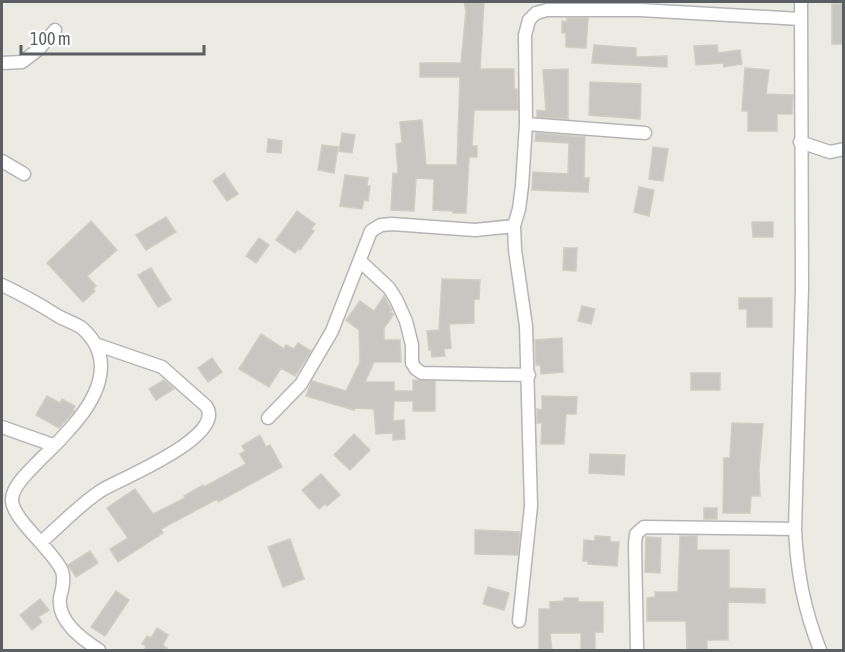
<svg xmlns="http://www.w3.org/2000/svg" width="845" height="652" font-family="'Asap Condensed',sans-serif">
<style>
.building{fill:#c8c6c0;stroke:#d0cdc2;stroke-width:1.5}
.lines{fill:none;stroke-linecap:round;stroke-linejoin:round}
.minor-casing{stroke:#b4b5b9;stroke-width:15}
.minor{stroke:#fff;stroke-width:12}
</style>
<rect width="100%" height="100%" fill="#ecebe3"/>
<path class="building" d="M464,2H484L480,69H514V89H517L518,110H474L472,146H477V157H469L466,213H453V211L433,210L434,179L416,178L414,211L391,210L393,173L398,174L396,144L402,143L400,122L422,120L426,165H457L460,77H420V63H461L466,11Z
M832,4H843V44H832Z
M567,18H588L586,48L566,47V33H562V21L567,22Z
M594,45L636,48V57L667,56V67L592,63Z
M717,45L718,53L740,50L742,64L724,67L723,63L696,65L694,46Z
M745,68L769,70L766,94L793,95L792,114H777V131H748V111H742Z
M568,69V119L537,117V110L546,111L543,70Z
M590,82L641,84L640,119L589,115Z
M342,133L355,135L352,153L339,151Z
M536,133L585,137L584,178H589L588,192L532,190L533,172L568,174L569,143L535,141Z
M268,139L282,141L281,153L267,152Z
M322,145L338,147L334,173L318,170Z
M653,147L668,149L663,181L649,179Z
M224,173L238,194L227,201L213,181Z
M345,175L368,178L367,186H370L368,201L364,200L362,209L340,206Z
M639,187L654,190L649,216L634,212Z
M297,211L315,224L311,229L314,231L300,250L299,248L295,253L276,240Z
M166,217L176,232L146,250L136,235Z
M91,221L117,250L87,276L96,286L93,289L95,291L83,302L47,263Z
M752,222H773V237H753Z
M259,238L269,245L256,263L246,256Z
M564,248H577L576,271L563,270Z
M151,268L171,300L158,307L138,275Z
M442,279L480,280L479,299H474V323L449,324L451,348L444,349L445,356L432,357L431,349L429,350L427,331L439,330Z
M384,296L392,310L390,312L394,314L384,328V340H400L401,362H374L365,382H394V391H413V380L435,381V411H413V401H394L393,421L404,420L405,439L393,440V433L376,434L374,409L355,408L354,410L306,396L312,381L346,391L360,362L359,330L346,320L360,301L374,311Z
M739,298H772V327H747V309H739Z
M582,306L595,309L591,324L578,321Z
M261,334L284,349L286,345L294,349L298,343L311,351L295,376L281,368L269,387L239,369Z
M562,338L563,372L541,374L540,365H536L535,340Z
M212,358L222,372L208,382L198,368Z
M691,373H720V390H691Z
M164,380L174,389L156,400L149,389Z
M47,396L60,403L62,399L75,406L73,410L74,411L59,428L36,415Z
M542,396L577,397L576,414H566L564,444H541L542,423H537V409L542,410Z
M732,423L763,424L759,469L760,496H751L750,513H723L724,458H730Z
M354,434L370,450L350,470L334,455Z
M260,435L266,447L270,445L282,467L218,502L217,499L161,529L163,533L118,562L110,549L128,538L107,508L135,489L153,514L185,498L184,496L203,485L204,487L246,464L240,454L245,451L242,446Z
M590,454L625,455L624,475L589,473Z
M321,474L340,495L327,506L325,504L319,509L302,490Z
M704,508H717V519H704Z
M475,530L520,532L518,555L475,554Z
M595,536L610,537V542H619L617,566L588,564V561H583L584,540L595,541Z
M680,536H697V550H729V588L765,589V603L728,602V640H707V651H687L686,621H647V598L655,597V592H678Z
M646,537L661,538L660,573L645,572Z
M290,539L304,579L283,587L268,547Z
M90,551L98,563L76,577L68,565Z
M488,587L509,593L504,610L483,604Z
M116,591L129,600L105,636L91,627Z
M564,598H578V602H603V632H595V651H581V633H550L552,651H539V609H550V602L564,601Z
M40,599L49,610L38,617L42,622L32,630L20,615Z
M157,628L168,635L163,645L170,651H144L146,646L142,644L147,636L151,638Z"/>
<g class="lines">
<defs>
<path id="minor" d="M801,2L802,288L795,529C797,573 804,609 820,650
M2,63L22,62L39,49L55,30
M526,124L645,133
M800,142L830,152L844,149
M2,161L24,174
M360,261L389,288L396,299L406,321L412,345V363L416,369L422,373L529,375
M2,285C21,294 39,304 58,316C65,320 75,323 82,328C119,361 95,402 68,431C57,444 44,455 33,467C25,475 11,489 12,501C14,521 53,550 62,571C65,580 62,589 60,598C57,621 82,639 99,650
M268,418L301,384L332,331L371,231L381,225L392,224L475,230L514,226
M2,427L53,445
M41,542C61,525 80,504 102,490C120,479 228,436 206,406L162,367L95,344
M519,621L531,506L526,326L515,250L514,226L519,209L522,186L526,124L525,35L529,20L536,13L547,10H640L800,19
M637,650L635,545L636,534L644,527L795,529"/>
</defs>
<use href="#minor" class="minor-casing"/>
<use href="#minor" class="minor"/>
</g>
<rect width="845" height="652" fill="none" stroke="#5b5e62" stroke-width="6"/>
<path d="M21 45v9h183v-9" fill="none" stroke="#5b5e62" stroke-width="3"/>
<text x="30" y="45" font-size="18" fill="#5b5e62" stroke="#ffffff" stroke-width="4.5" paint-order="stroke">100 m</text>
</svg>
